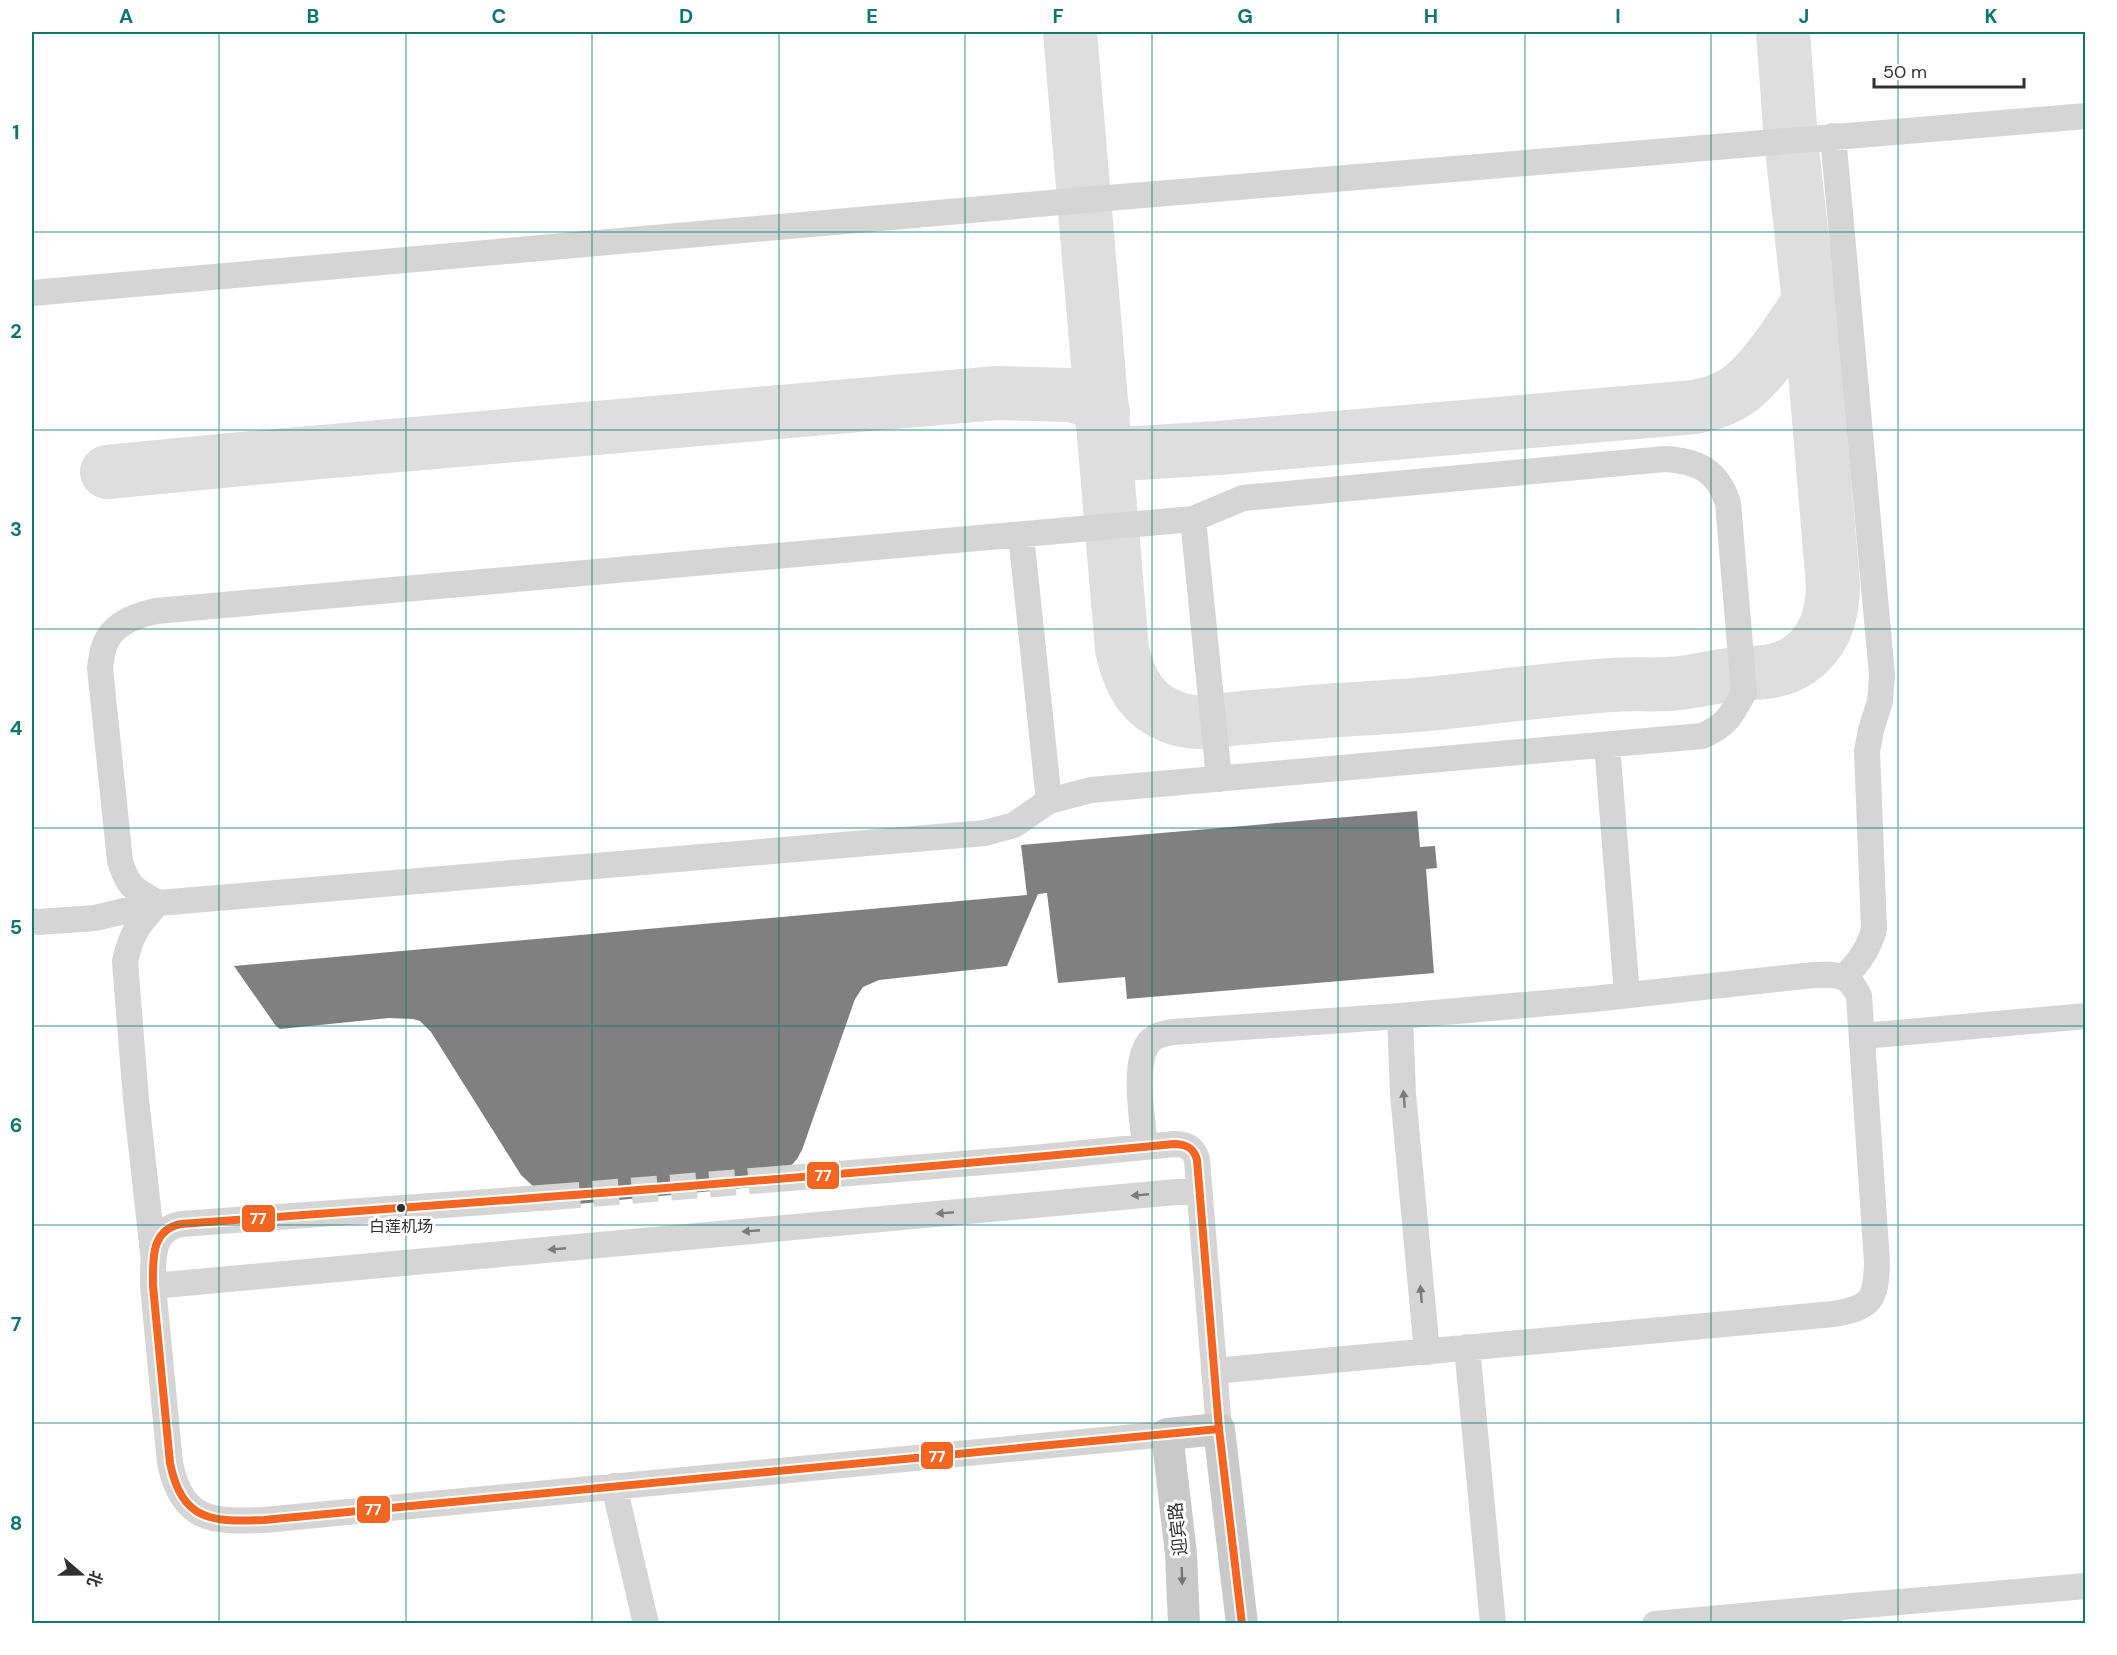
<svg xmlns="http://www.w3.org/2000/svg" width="2117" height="1655" font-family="'DM Sans','Noto Sans SC',sans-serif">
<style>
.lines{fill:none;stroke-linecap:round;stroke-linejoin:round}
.taxiway{stroke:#dedede;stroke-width:54}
.building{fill:#808080}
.minor-tunnel{stroke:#d6d6d6;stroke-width:26;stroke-dasharray:26 13;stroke-linecap:butt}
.minor{stroke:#d5d5d5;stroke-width:26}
.major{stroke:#c9c9c9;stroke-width:32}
.bus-1-casing{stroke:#fff;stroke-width:12}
.bus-1{stroke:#f26522;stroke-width:8}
.oneway{fill:#7b7b7b}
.oneway2{fill:#757575}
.grid{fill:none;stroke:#0f766e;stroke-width:1.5;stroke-opacity:0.55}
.bus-dot{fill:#313131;stroke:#fff;stroke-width:2}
.labels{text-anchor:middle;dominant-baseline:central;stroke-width:6;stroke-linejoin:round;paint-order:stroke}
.bus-label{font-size:16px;fill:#313131;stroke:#fff}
.street-label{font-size:18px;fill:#313131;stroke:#fff}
.line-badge{stroke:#fff;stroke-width:2}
.badge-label{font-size:16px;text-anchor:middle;font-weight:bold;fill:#fff}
.neatline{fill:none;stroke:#0f766e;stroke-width:2}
.grid-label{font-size:20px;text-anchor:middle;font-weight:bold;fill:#0f766e}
</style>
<rect width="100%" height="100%" fill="#fff"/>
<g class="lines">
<path class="taxiway" d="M1070,32L1122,649C1130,685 1144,710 1182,720C1202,725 1221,720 1241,718C1260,716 1280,715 1300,713C1342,709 1384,708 1427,704C1488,698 1550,689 1612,685C1634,683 1657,686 1680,683C1696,681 1713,677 1729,675C1753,672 1778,675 1799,660C1825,642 1833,614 1833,585L1809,302
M1106,455L1218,448L1695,407C1709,404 1722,401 1734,393C1762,376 1790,329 1809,302L1791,140L1783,32
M107,472L252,458L997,393L1070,395L1085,399L1103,412"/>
</g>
<path class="building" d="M1417,811L1420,847L1435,846L1437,868L1426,869L1434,973L1127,999L1125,977L1058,983L1047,893L1038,894L1007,966L879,980L863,987L855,999L802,1150L797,1159L782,1176L764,1186L578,1204L559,1199L536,1189L521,1175L431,1032L420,1021L413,1019L389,1018L280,1029L276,1026L234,966L1027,895L1021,845Z"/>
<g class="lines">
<path class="minor-tunnel" d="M554,1197L777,1179"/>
<path class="minor" d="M1833,136L1882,675L1880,701L1871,730L1867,751L1874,929C1869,949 1859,963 1844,977
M32,293L1084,200L2086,116
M1665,459C1698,461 1717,470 1728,503L1744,692C1731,716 1727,725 1702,736L1091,790L1049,801L1014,825L985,833L158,903C135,890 128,888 120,861L100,668C101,660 102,651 105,644C113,624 137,615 156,611L1193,519L1243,498Z
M1193,519L1219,779
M1021,535L1049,801
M1607,745L1627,995
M32,921L38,922L95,918L158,903
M1400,1016L1403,1094L1427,1352
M1863,1036L2086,1016
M1145,1147C1143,1121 1131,1060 1151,1040C1157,1035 1165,1033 1173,1032L1400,1016L1593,999L1814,975C1837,974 1849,974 1859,996L1877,1262C1876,1300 1872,1307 1834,1314L1214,1371
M777,1179L1033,1158L1174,1144C1186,1144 1194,1148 1197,1160L1219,1429
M554,1197L181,1224C150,1230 153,1261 153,1286L170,1463C182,1522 213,1522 264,1520L1167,1434
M153,1253L136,1099L125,962C131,933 138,925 158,903
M153,1286L1198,1190
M1467,1347L1493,1624
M614,1486L646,1624
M1655,1624L1829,1608
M1830,1624L1829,1608L2086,1586"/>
<path class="major" d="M1184,1624L1181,1554L1167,1434L1219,1429L1242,1624"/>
<defs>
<path id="bus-1" d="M1219,1429L264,1520C213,1522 182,1522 170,1463L153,1286C153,1261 150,1230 181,1224C512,1200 843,1176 1174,1144C1186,1144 1194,1148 1197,1160L1219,1429L1242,1624"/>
</defs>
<use href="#bus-1" class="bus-1-casing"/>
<use href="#bus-1" class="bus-1"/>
</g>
<defs><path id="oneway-solid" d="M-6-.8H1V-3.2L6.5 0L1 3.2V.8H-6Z" transform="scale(1.5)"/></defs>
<g class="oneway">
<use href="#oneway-solid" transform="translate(1404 1099) rotate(-95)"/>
<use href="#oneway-solid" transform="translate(1140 1195) rotate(175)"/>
<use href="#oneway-solid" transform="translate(945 1213) rotate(175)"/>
<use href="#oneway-solid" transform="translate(751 1231) rotate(175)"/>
<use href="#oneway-solid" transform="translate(557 1249) rotate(175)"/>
<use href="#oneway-solid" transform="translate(1421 1294) rotate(-95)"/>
</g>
<use class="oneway2" href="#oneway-solid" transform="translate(1182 1576) rotate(88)"/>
<path class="grid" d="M219,32V1624M406,32V1624M592,32V1624M779,32V1624M965,32V1624M1152,32V1624M1338,32V1624M1525,32V1624M1711,32V1624M1898,32V1624M32,232H2086M32,430H2086M32,629H2086M32,828H2086M32,1026H2086M32,1225H2086M32,1423H2086"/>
<circle class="bus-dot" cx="401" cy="1208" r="5"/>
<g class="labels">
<g class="bus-label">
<text x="401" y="1226">白莲机场</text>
</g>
<g class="street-label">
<text transform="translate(1178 1529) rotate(-96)">迎宾路</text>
</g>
</g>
<g class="line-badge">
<rect x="806" y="1161" width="34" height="29" rx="6" fill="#f26522"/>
<rect x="241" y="1204" width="35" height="29" rx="6" fill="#f26522"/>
<rect x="920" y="1441" width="34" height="29" rx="6" fill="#f26522"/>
<rect x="356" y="1495" width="35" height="29" rx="6" fill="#f26522"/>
</g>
<g class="badge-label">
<text x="823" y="1181">77</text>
<text x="258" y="1224">77</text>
<text x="937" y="1462">77</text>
<text x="373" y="1515">77</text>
</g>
<rect width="2117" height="1655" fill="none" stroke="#ffffff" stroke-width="66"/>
<g transform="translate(81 1574) rotate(110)" stroke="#ffffff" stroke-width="4.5" paint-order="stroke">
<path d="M0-4.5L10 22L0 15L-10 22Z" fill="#313131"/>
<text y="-9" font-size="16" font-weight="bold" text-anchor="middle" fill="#313131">北</text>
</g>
<path d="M1874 78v9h150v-9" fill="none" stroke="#313131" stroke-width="3"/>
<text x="1883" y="78" font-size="18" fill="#313131" stroke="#ffffff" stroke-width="4.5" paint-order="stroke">50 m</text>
<rect x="33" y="33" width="2051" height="1589" class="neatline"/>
<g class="grid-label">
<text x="126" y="23">A</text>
<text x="313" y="23">B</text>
<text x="499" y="23">C</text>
<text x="686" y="23">D</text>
<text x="872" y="23">E</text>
<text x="1058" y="23">F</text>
<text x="1245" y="23">G</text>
<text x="1431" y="23">H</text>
<text x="1618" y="23">I</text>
<text x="1804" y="23">J</text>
<text x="1991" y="23">K</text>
<text x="16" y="139">1</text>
<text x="16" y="338">2</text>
<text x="16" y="536">3</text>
<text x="16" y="735">4</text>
<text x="16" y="934">5</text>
<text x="16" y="1132">6</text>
<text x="16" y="1331">7</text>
<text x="16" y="1530">8</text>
</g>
</svg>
